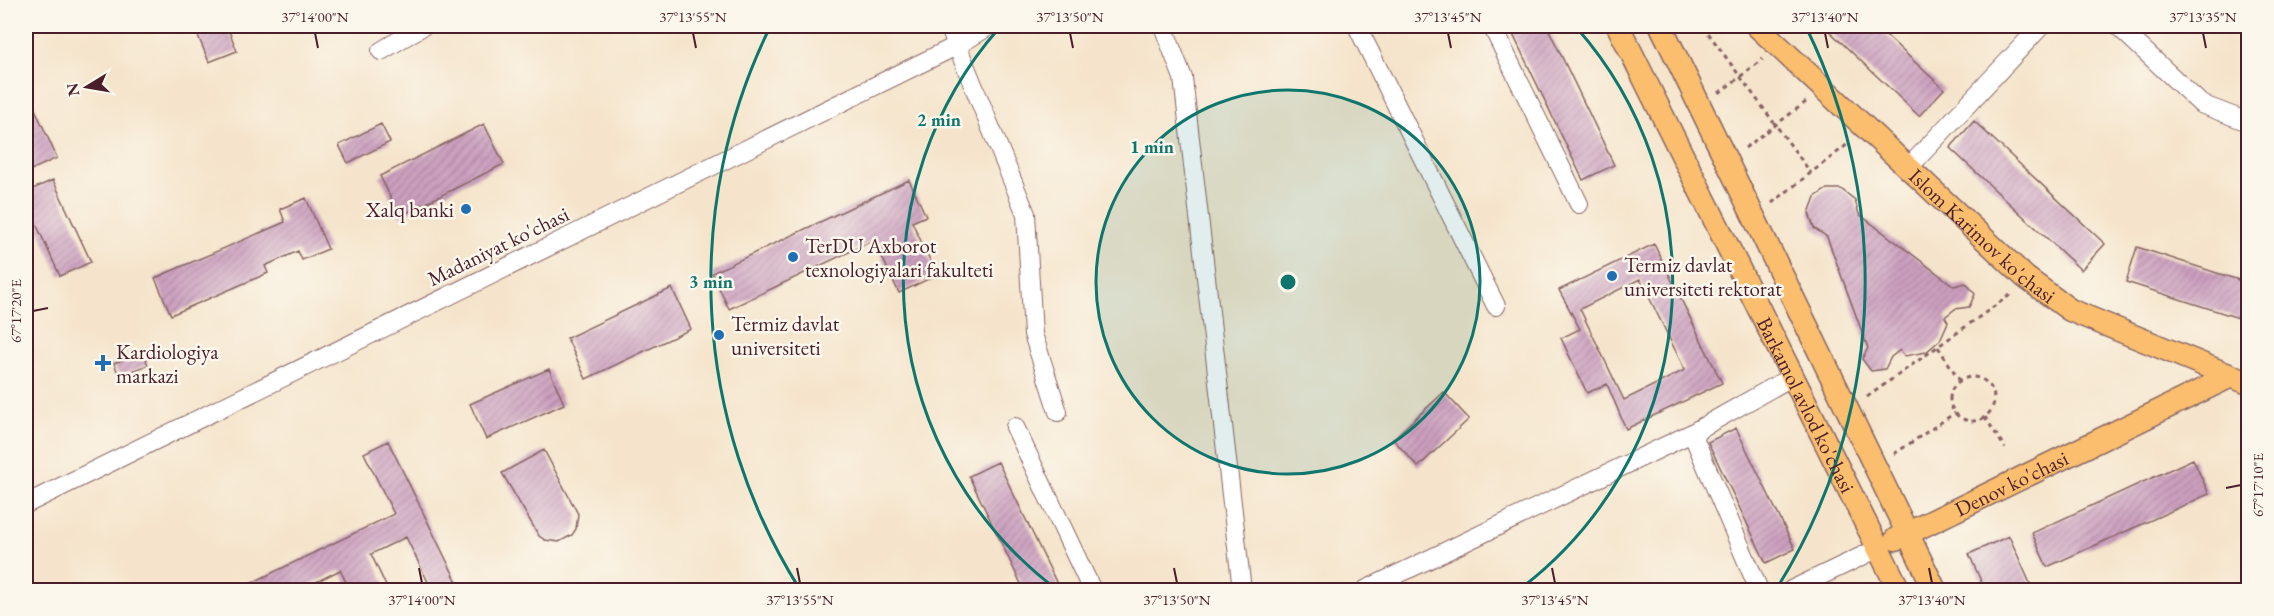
<svg xmlns="http://www.w3.org/2000/svg" width="2274" height="616" font-family="'EB Garamond',serif">
<style>
.building{fill:url(#building-hatch);fill-rule:evenodd}
.lines{fill:none;stroke-linecap:round;stroke-linejoin:round}
.minor-casing{stroke:#866463;stroke-width:20}
.major-casing{stroke:#866463;stroke-width:25}
.path{stroke:#866463;stroke-width:3;stroke-dasharray:4.5 4.5;stroke-linecap:butt}
.minor{stroke:#fff;stroke-width:18}
.major{stroke:#fabe6e;stroke-width:22}
.ticks{fill:none;stroke:#4a1f2b;stroke-width:2}
.ring{fill:none;stroke:#0f766e;stroke-width:3}
.poi-dot{fill:#1f6fb2;stroke:#fbf7ec;stroke-width:2}
.labels{text-anchor:middle;dominant-baseline:central;stroke-width:5;stroke-linejoin:round;paint-order:stroke}
.poi-label{font-size:21px;fill:#4a1f2b;stroke:#fbf7ec;text-anchor:start}
.street-label{font-size:21px;fill:#4a1f2b;stroke:#fbf7ec}
.centre{fill:#0f766e;stroke:#fbf7ec;stroke-width:3}
.ring-label{font-size:18px;text-anchor:middle;font-weight:bold;fill:#0f766e;stroke:#fbf7ec;stroke-width:5;stroke-linejoin:round;paint-order:stroke}
.neatline{fill:none;stroke:#4a1f2b;stroke-width:2}
.ticks-label{font-size:15px;text-anchor:middle;fill:#4a1f2b}
</style>
<defs>
<pattern id="building-hatch" width="6" height="6" patternUnits="userSpaceOnUse" patternTransform="scale(1.5)"><rect width="6" height="6" fill="#cca0c0"/><path d="M-1 1l2-2M0 6l6-6M5 7l2-2" fill="none" stroke="#a8829c"/></pattern>
</defs>
<rect width="100%" height="100%" fill="#fbf7ec"/>
<filter id="ink" filterUnits="userSpaceOnUse"><feTurbulence type="fractalNoise" baseFrequency=".0167" numOctaves="2"/><feDisplacementMap in="SourceGraphic" scale="12" xChannelSelector="R" yChannelSelector="G"/><feConvolveMatrix kernelMatrix="1 2 1 2 8 2 1 2 1" color-interpolation-filters="sRGB"/></filter>
<filter id="wash" filterUnits="userSpaceOnUse"><feTurbulence type="fractalNoise" baseFrequency=".008" numOctaves="4" result="noise"/><feDisplacementMap in="SourceGraphic" scale="24" xChannelSelector="R" yChannelSelector="G"/><feGaussianBlur stdDeviation="1.35" result="paint"/><feColorMatrix in="noise" values="0 0 0 0 0 0 0 0 0 0 0 0 0 0 0 0 0 1.4 0 .05"/><feComposite in="paint" operator="in"/></filter>
<g filter="url(#wash)">
<rect width="100%" height="100%" fill="#f5e4cb"/>
<g id="blocks">
<path class="building" d="M194,26H227L237,51L209,62Z
M1509,26H1547L1614,165L1583,180Z
M1824,26H1876L1944,89L1919,116Z
M26,89L57,158L31,170L26,157Z
M1974,121L2105,244L2081,270L1950,148Z
M381,124L390,142L348,163L339,145Z
M484,124L504,164L400,216L380,176Z
M53,180L91,262L60,276L26,202V192Z
M909,180L926,216L912,222L937,275L899,293L874,240L729,309L712,273Z
M1827,189H1841L1855,200L1859,214L1954,286L1966,283L1975,294L1969,307L1955,309L1945,317L1948,322L1940,340L1926,352L1905,356L1900,350L1891,357L1885,369L1871,371L1862,359L1868,348L1827,237L1814,228L1809,213L1815,197Z
M306,198L328,249L302,260L298,251L265,266L268,273L171,315L155,278L285,222L280,209Z
M1654,244L1722,383L1626,429L1607,384L1587,393L1561,338L1580,329L1559,290ZM1640,279L1685,370L1624,400L1580,309Z
M2137,247L2248,283V321L2126,282Z
M672,288L691,329L586,379L567,338Z
M143,352L148,365L119,376L114,363Z
M549,369L564,404L486,439L470,404Z
M1444,392L1469,419L1418,467L1393,439Z
M1736,428L1795,549L1766,563L1708,442Z
M388,441L461,590H432L406,537L371,554L388,590H350L340,570L300,590H237L394,514L364,453Z
M544,450L578,514L576,529L572,535L559,542L545,540L539,536L502,473Z
M2193,459L2209,494L2047,567L2032,533Z
M998,462L1060,590H1024L969,476Z
M2009,536L2033,590H1985L1969,554Z"/>
</g>
</g>
<g filter="url(#ink)">
<use href="#blocks" fill-opacity="0" stroke="#866463" stroke-width="1.5"/>
<g class="lines">
<defs>
<path id="minor" d="M949,26L1026,214L1033,334L1058,412
M1163,26L1183,78L1242,590
M1357,26L1496,306
M1492,26L1579,204
M2118,26L2201,104L2248,122
M381,51L423,26
M1909,167L2041,26
M1015,427L1092,590
M1692,433L1759,590
M26,504L958,45L989,26
M1365,590L1692,433L1793,376
M1791,590L1879,548"/>
<g id="major">
<path id="s1" d="M1618,26L1899,590"/>
<path d="M1661,26L1935,590"/>
<path id="s2" d="M1757,26L2025,277L2070,310L2248,383"/>
<path id="s3" d="M1896,539L2229,377"/>
</g>
</defs>
<use href="#minor" class="minor-casing"/>
<use href="#major" class="major-casing"/>
<path class="path" d="M1703,26L1811,173
M1719,93L1763,59
M1745,148L1806,102
M1772,203L1848,144
M1938,347L1960,381
M1950 399a22 22 0 1 1 44 0a22 22 0 1 1-44 0Z
M1867,397L2010,295
M1985,417L2005,448
M1894,454L1955,413"/>
<use href="#minor" class="minor"/>
<use href="#major" class="major"/>
</g>
</g>
<path class="ticks" d="M315,33L318,48M693,33L696,48M1070,33L1073,48M1448,33L1451,48M1825,33L1828,48M2203,33L2206,48M33,311L48,308M2226,488L2241,485M419,568L422,583M797,568L800,583M1174,568L1177,583M1552,568L1555,583M1929,568L1932,583"/>
<circle cx="1288" cy="282" r="192" fill="#0f766e" fill-opacity=".12"/>
<g class="ring">
<circle cx="1288" cy="282" r="192"/>
<path d="M1056 589A385 385 0 0 1 1000 27M1576 27A385 385 0 0 1 1520 589"/>
<path d="M799 588A577 577 0 0 1 769 29M1807 29A577 577 0 0 1 1777 588"/>
</g>
<g class="poi-dot">
<circle cx="466" cy="209" r="6"/>
<circle cx="793" cy="257" r="6"/>
<circle cx="1612" cy="276" r="6"/>
<circle cx="719" cy="335" r="6"/>
<path d="M100 354h6v6h6v6h-6v6h-6v-6h-6v-6h6z"/>
</g>
<g class="labels">
<g class="poi-label">
<text x="454" y="209" text-anchor="end">Xalq banki</text>
<text x="805" y="245">TerDU Axborot<tspan x="805" dy="24">texnologiyalari fakulteti</tspan></text>
<text x="1624" y="264">Termiz davlat<tspan x="1624" dy="24">universiteti rektorat</tspan></text>
<text x="731" y="323">Termiz davlat<tspan x="731" dy="24">universiteti</tspan></text>
<text x="116" y="351">Kardiologiya<tspan x="116" dy="24">markazi</tspan></text>
</g>
<g class="street-label">
<text stroke="none"><textPath href="#s2" startOffset="308">Islom Karimov ko'chasi</textPath></text>
<text transform="translate(498 246) rotate(-26)">Madaniyat ko'chasi</text>
<text stroke="none"><textPath href="#s1" startOffset="423">Barkamol avlod ko'chasi</textPath></text>
<text stroke="none"><textPath href="#s3" startOffset="128">Denov ko'chasi</textPath></text>
</g>
</g>
<circle cx="1288" cy="282" r="9" class="centre"/>
<g class="ring-label">
<text x="939" y="126">2 min</text>
<text x="1152" y="153">1 min</text>
<text x="711" y="288">3 min</text>
</g>
<rect width="2274" height="616" fill="none" stroke="#fbf7ec" stroke-width="66"/>
<g transform="translate(87 87) rotate(259)" stroke="#fbf7ec" stroke-width="4.5" paint-order="stroke">
<path d="M0-4.5L10 22L0 15L-10 22Z" fill="#4a1f2b"/>
<text y="-9" font-size="16" font-weight="bold" text-anchor="middle" fill="#4a1f2b">N</text>
</g>
<rect x="33" y="33" width="2208" height="550" class="neatline"/>
<g class="ticks-label">
<text x="315" y="22">37°14'00"N</text>
<text x="693" y="22">37°13'55"N</text>
<text x="1070" y="22">37°13'50"N</text>
<text x="1448" y="22">37°13'45"N</text>
<text x="1825" y="22">37°13'40"N</text>
<text x="2203" y="22">37°13'35"N</text>
<text transform="translate(16 311) rotate(-90)" y="5">67°17'20"E</text>
<text transform="translate(2258 485) rotate(-90)" y="5">67°17'10"E</text>
<text x="422" y="605">37°14'00"N</text>
<text x="800" y="605">37°13'55"N</text>
<text x="1177" y="605">37°13'50"N</text>
<text x="1555" y="605">37°13'45"N</text>
<text x="1932" y="605">37°13'40"N</text>
</g>
</svg>
